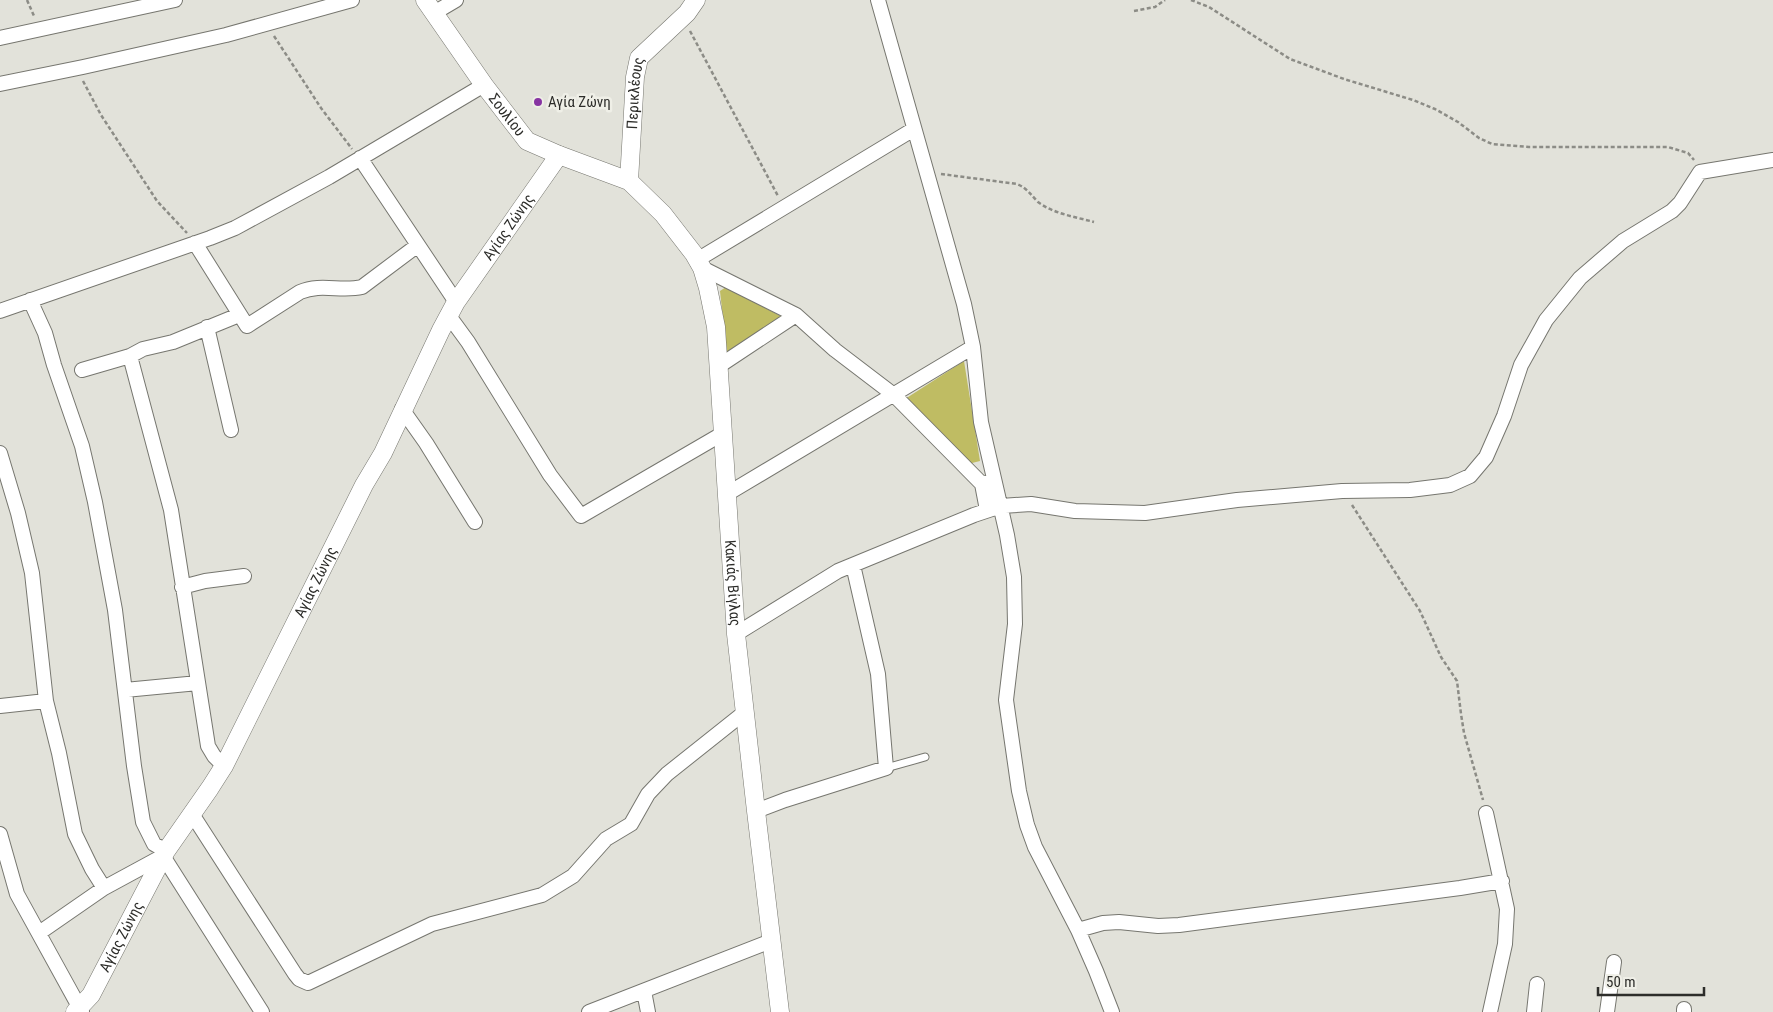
<svg xmlns="http://www.w3.org/2000/svg" width="1773" height="1012" font-family="'Roboto Condensed',sans-serif">
<style>
.green{fill:#bfbc63}
.lines{fill:none;stroke-linecap:round;stroke-linejoin:round}
.service-casing{stroke:#76766f;stroke-width:9}
.minor-casing{stroke:#76766f;stroke-width:16}
.tertiary-casing{stroke:#76766f;stroke-width:19}
.path{stroke:#8c8c86;stroke-width:2.5;stroke-dasharray:4 2.5;stroke-linecap:butt}
.service{stroke:#fff;stroke-width:7}
.minor{stroke:#fff;stroke-width:14}
.tertiary{stroke:#fff;stroke-width:18}
.poi-dot{fill:#8734a2;stroke:#efefe7;stroke-width:2}
.labels{text-anchor:middle;dominant-baseline:central;stroke-width:5;stroke-linejoin:round;paint-order:stroke}
.street-label{font-size:15px;fill:#2d2d2a;stroke:#efefe7}
.poi-label{font-size:15px;fill:#2d2d2a;stroke:#efefe7;text-anchor:start}
</style>
<rect width="100%" height="100%" fill="#e2e2da"/>
<path class="green" d="M726,287L784,318L727,355L720,291Z
M964,361L980,461L968,464L905,399Z"/>
<g class="lines">
<defs>
<path id="service" d="M886,768L925,757"/>
<path id="minor" d="M878,0L964,304L973,347L981,422L1007,535L1014,577L1015,624L1006,700L1019,791L1027,825L1035,847L1078,930L1096,971L1112,1012
M434,13L456,0
M0,38L175,0
M0,84L83,67L226,35L352,0
M360,158L456,302
M195,243L247,326L300,292C321,283 341,292 362,287L418,245
M697,260L914,129
M702,268L796,315L835,350L894,395L982,484L994,481
M30,300L45,333L54,365L82,446L95,502L115,610L134,766L143,822L154,844L166,851
M0,311L210,238L235,228L329,177L484,85
M449,316L468,342L550,475L581,516L722,434
M207,327L231,430
M130,356L171,510L208,746L214,756L224,766
M719,366L796,315
M82,370L130,356L143,349L173,342L239,315
M402,409L426,443L475,522
M0,453L18,513L32,573L46,701L59,753L75,834L92,869L104,888L163,856L262,1012
M982,484L987,510
M727,494L973,347
M182,587L205,581L244,576
M736,634L838,571L974,515L1001,506L1031,504L1075,511L1145,513L1237,500L1342,491L1410,490L1450,485L1470,476L1486,457L1504,416L1521,365L1546,320L1580,278L1623,241L1672,211L1680,203L1700,172L1773,160
M125,690L198,683
M0,706L46,701
M756,811L785,800L886,768L878,674L853,565
M1486,813L1507,909L1505,944L1490,1012
M192,814L295,974L299,979L308,983L432,924L542,895L573,876L606,839L631,824L648,794L667,774L745,712
M0,834L17,894L82,1012
M1078,930L1103,923L1119,922L1158,926L1179,925L1460,888L1502,881
M39,933L104,888
M644,991L648,1012
M589,1012L771,941
M1534,1012L1537,984
M1607,1012L1614,962
M1684,1012V1009"/>
<g id="tertiary">
<path id="s1" d="M425,0L484,85L527,141L559,155L629,181L663,214L694,254L702,268L708,288L716,327L736,634L756,811L780,1012"/>
<path id="s2" d="M629,181L635,77L639,58L687,13L696,0"/>
<path id="s3" d="M75,1012L91,995L166,851L210,788L224,766L364,485L383,453L441,330L456,302L559,155"/>
</g>
</defs>
<use href="#service" class="service-casing"/>
<use href="#minor" class="minor-casing"/>
<use href="#tertiary" class="tertiary-casing"/>
<path class="path" d="M27,0L34,16
M1191,0L1209,7L1290,59L1344,79L1413,100L1435,109L1458,122L1479,138L1492,144L1529,147H1668L1688,153L1694,160
M1134,11L1155,7L1165,0
M690,31L778,196
M274,36L321,108L352,149
M83,81L101,115L157,201L187,233
M941,174L1017,184C1027,188 1031,195 1038,202C1054,214 1076,217 1094,222
M1352,505L1420,611L1441,657L1457,681L1461,714L1464,733L1483,800"/>
<use href="#service" class="service"/>
<use href="#minor" class="minor"/>
<use href="#tertiary" class="tertiary"/>
</g>
<circle class="poi-dot" cx="538" cy="102" r="5"/>
<g class="labels">
<g class="street-label">
<text stroke="none"><textPath href="#s2" startOffset="88">Περικλέους</textPath></text>
<text stroke="none"><textPath href="#s1" startOffset="141">Σουλίου</textPath></text>
<text stroke="none"><textPath href="#s3" startOffset="899">Αγίας Ζώνης</textPath></text>
<text stroke="none"><textPath href="#s3" startOffset="494">Αγίας Ζώνης</textPath></text>
<text stroke="none"><textPath href="#s1" startOffset="715">Κακιάς Βίγλας</textPath></text>
<text stroke="none"><textPath href="#s3" startOffset="89">Αγίας Ζώνης</textPath></text>
</g>
<g class="poi-label">
<text x="548" y="102">Αγία Ζώνη</text>
</g>
</g>
<path d="M1598 987v8h106v-8" fill="none" stroke="#2d2d2a" stroke-width="2.5"/>
<text x="1606" y="987" font-size="15" fill="#2d2d2a" stroke="#efefe7" stroke-width="4" paint-order="stroke">50 m</text>
</svg>
